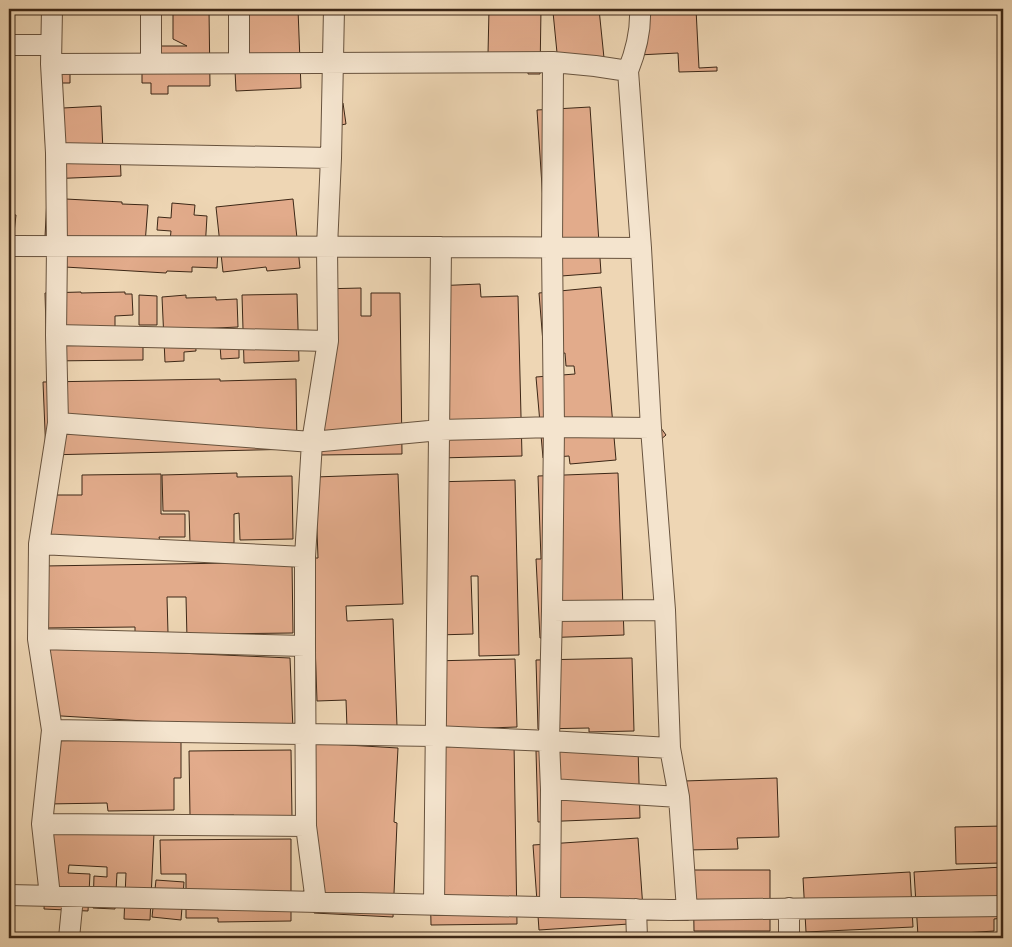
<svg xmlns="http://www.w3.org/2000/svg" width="1012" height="947" font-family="'IM FELL French Canon',serif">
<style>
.building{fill:#e2ab8b;stroke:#3c2716}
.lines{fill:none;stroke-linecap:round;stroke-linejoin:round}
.minor-casing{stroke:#68533e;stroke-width:22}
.minor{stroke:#f4e4ce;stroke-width:20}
</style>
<rect width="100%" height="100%" fill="#eed6b4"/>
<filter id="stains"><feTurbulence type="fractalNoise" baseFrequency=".004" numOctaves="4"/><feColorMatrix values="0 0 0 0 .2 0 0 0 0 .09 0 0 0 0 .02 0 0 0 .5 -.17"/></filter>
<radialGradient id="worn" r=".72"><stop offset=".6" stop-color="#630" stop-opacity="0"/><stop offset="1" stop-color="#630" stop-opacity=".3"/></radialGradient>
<path class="building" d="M143,9H209L210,86H168V94H151V83H142V24H161V46H187L173,39V14H143Z
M232,9H298L301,88L236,91Z
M489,9H541L540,74H528L529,55L488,54Z
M592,9H599L604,58L558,63L553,12Z
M636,9H696L699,68L717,67V71L679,72L678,53L638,55Z
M70,65V83H47Z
M343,103L346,124L330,127L326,105Z
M101,106L103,152H120L121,176L47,179L44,109Z
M590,107L601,273L548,277L537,110Z
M47,198L122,202V204L148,205L145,244L170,241L171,231L157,230L158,217L171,218L172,203L195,205L194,215L207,216L205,250L218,251L217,268L192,267V272L167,271L166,273L48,266L49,238L45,237Z
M293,199L300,268L267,271L266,267L223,272L216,207Z
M9,214L16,215L12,250L9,249Z
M480,284L481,297L518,296L522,456L438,458L434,286Z
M601,287L616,460L570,464L569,456L543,458L536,377L575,374L574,366H566L565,353L544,355L539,293Z
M361,288V316H371V293H400L402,454L319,455L320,289Z
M81,292V293L125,292V294H132L133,315L115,316V330L143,329V360L47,361L45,293Z
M297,294L299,361L244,363L242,295Z
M139,295L157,296V325H139Z
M186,295V298L216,297V300L237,299L238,327L195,329L196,351L184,352V361L165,362L162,297Z
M220,345H239V358L221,359Z
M220,379V381L296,379L297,449L46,455L43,382Z
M658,424L666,435L659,441Z
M237,473V477L292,476L293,539L240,540L239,513L234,514V543L190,544L189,511H163L162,475Z
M618,473L624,635L540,638L536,559H541L538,476Z
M161,474V514H185V537H159L160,542L80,540V536H47V495H82V475Z
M398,474L403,604L346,606L347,621L393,619L397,726L347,728L346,700L317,701L312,558H318L315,477Z
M515,480L519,655L479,656L478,576H471L473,634L436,635L431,482Z
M292,562L293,633L211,634L187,639L186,597H167L168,633H135V627L45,628L44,566Z
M45,647L290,658L293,730L45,715Z
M632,658L634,731L589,732V728L538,729L536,660Z
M515,659L517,727L433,730L431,661Z
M181,739V778H174V810L108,811L107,803L47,804L46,741Z
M313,743L398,748L394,822L397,823L393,917L314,913L316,898Z
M431,743H514L517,924L431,925L429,828Z
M638,747L640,818L538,822L536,751Z
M291,750L292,818L235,819L234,815L190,816L189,751Z
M777,778L779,837L737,838L738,849L686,850L684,781Z
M1003,826V863L956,864L955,827Z
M48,827L154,833L150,920L124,919L126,873H117L115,909L93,908L94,876L107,877V867L69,865L68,873L90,874L88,911L44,909Z
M638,838L644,923L539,930L533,845Z
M291,839V921L218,922V918H186V874H161L160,840Z
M1003,867V918L994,919V931L918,936L914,872Z
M693,870H770V931H694Z
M910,872L913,927L806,932L803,878Z
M156,880L184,882L181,920L152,917Z"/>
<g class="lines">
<defs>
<path id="minor" d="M9,45H51
M151,63V9
M239,63V9
M51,64L553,62L595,66L628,71L641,248L651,428L665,610L670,748L679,797L687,910
M628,71C636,51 641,30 640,9
M56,153L331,158
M9,246L441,247L641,248
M56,335L328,341
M58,423L312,442L440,430L554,427L651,428
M39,544L305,557
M552,611L665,610
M38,639L305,646
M52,730L435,736L549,741L670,748
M551,789L679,797
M42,824L306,826
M9,895L669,910L1003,906
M50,896L42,824L52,730L38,639L39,544L58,423L56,335L57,247L56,153L51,64L52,9
M316,902L306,826L305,646V557L312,442L328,341L327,247L331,158L334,9
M434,905C435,685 439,466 441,247
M550,907L551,789L549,741L552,611L554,427L552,248L553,62
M636,909L637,938
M69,938L73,897
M789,938V908"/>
</defs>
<use href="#minor" class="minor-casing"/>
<use href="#minor" class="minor"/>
</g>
<rect width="1012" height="947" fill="none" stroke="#eed6b4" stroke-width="30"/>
<rect x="10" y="10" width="992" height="927" fill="none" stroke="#3c2716" stroke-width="2.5"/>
<rect x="15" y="15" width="982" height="917" fill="none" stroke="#3c2716"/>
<rect width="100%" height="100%" filter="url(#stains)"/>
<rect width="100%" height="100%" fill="url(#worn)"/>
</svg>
